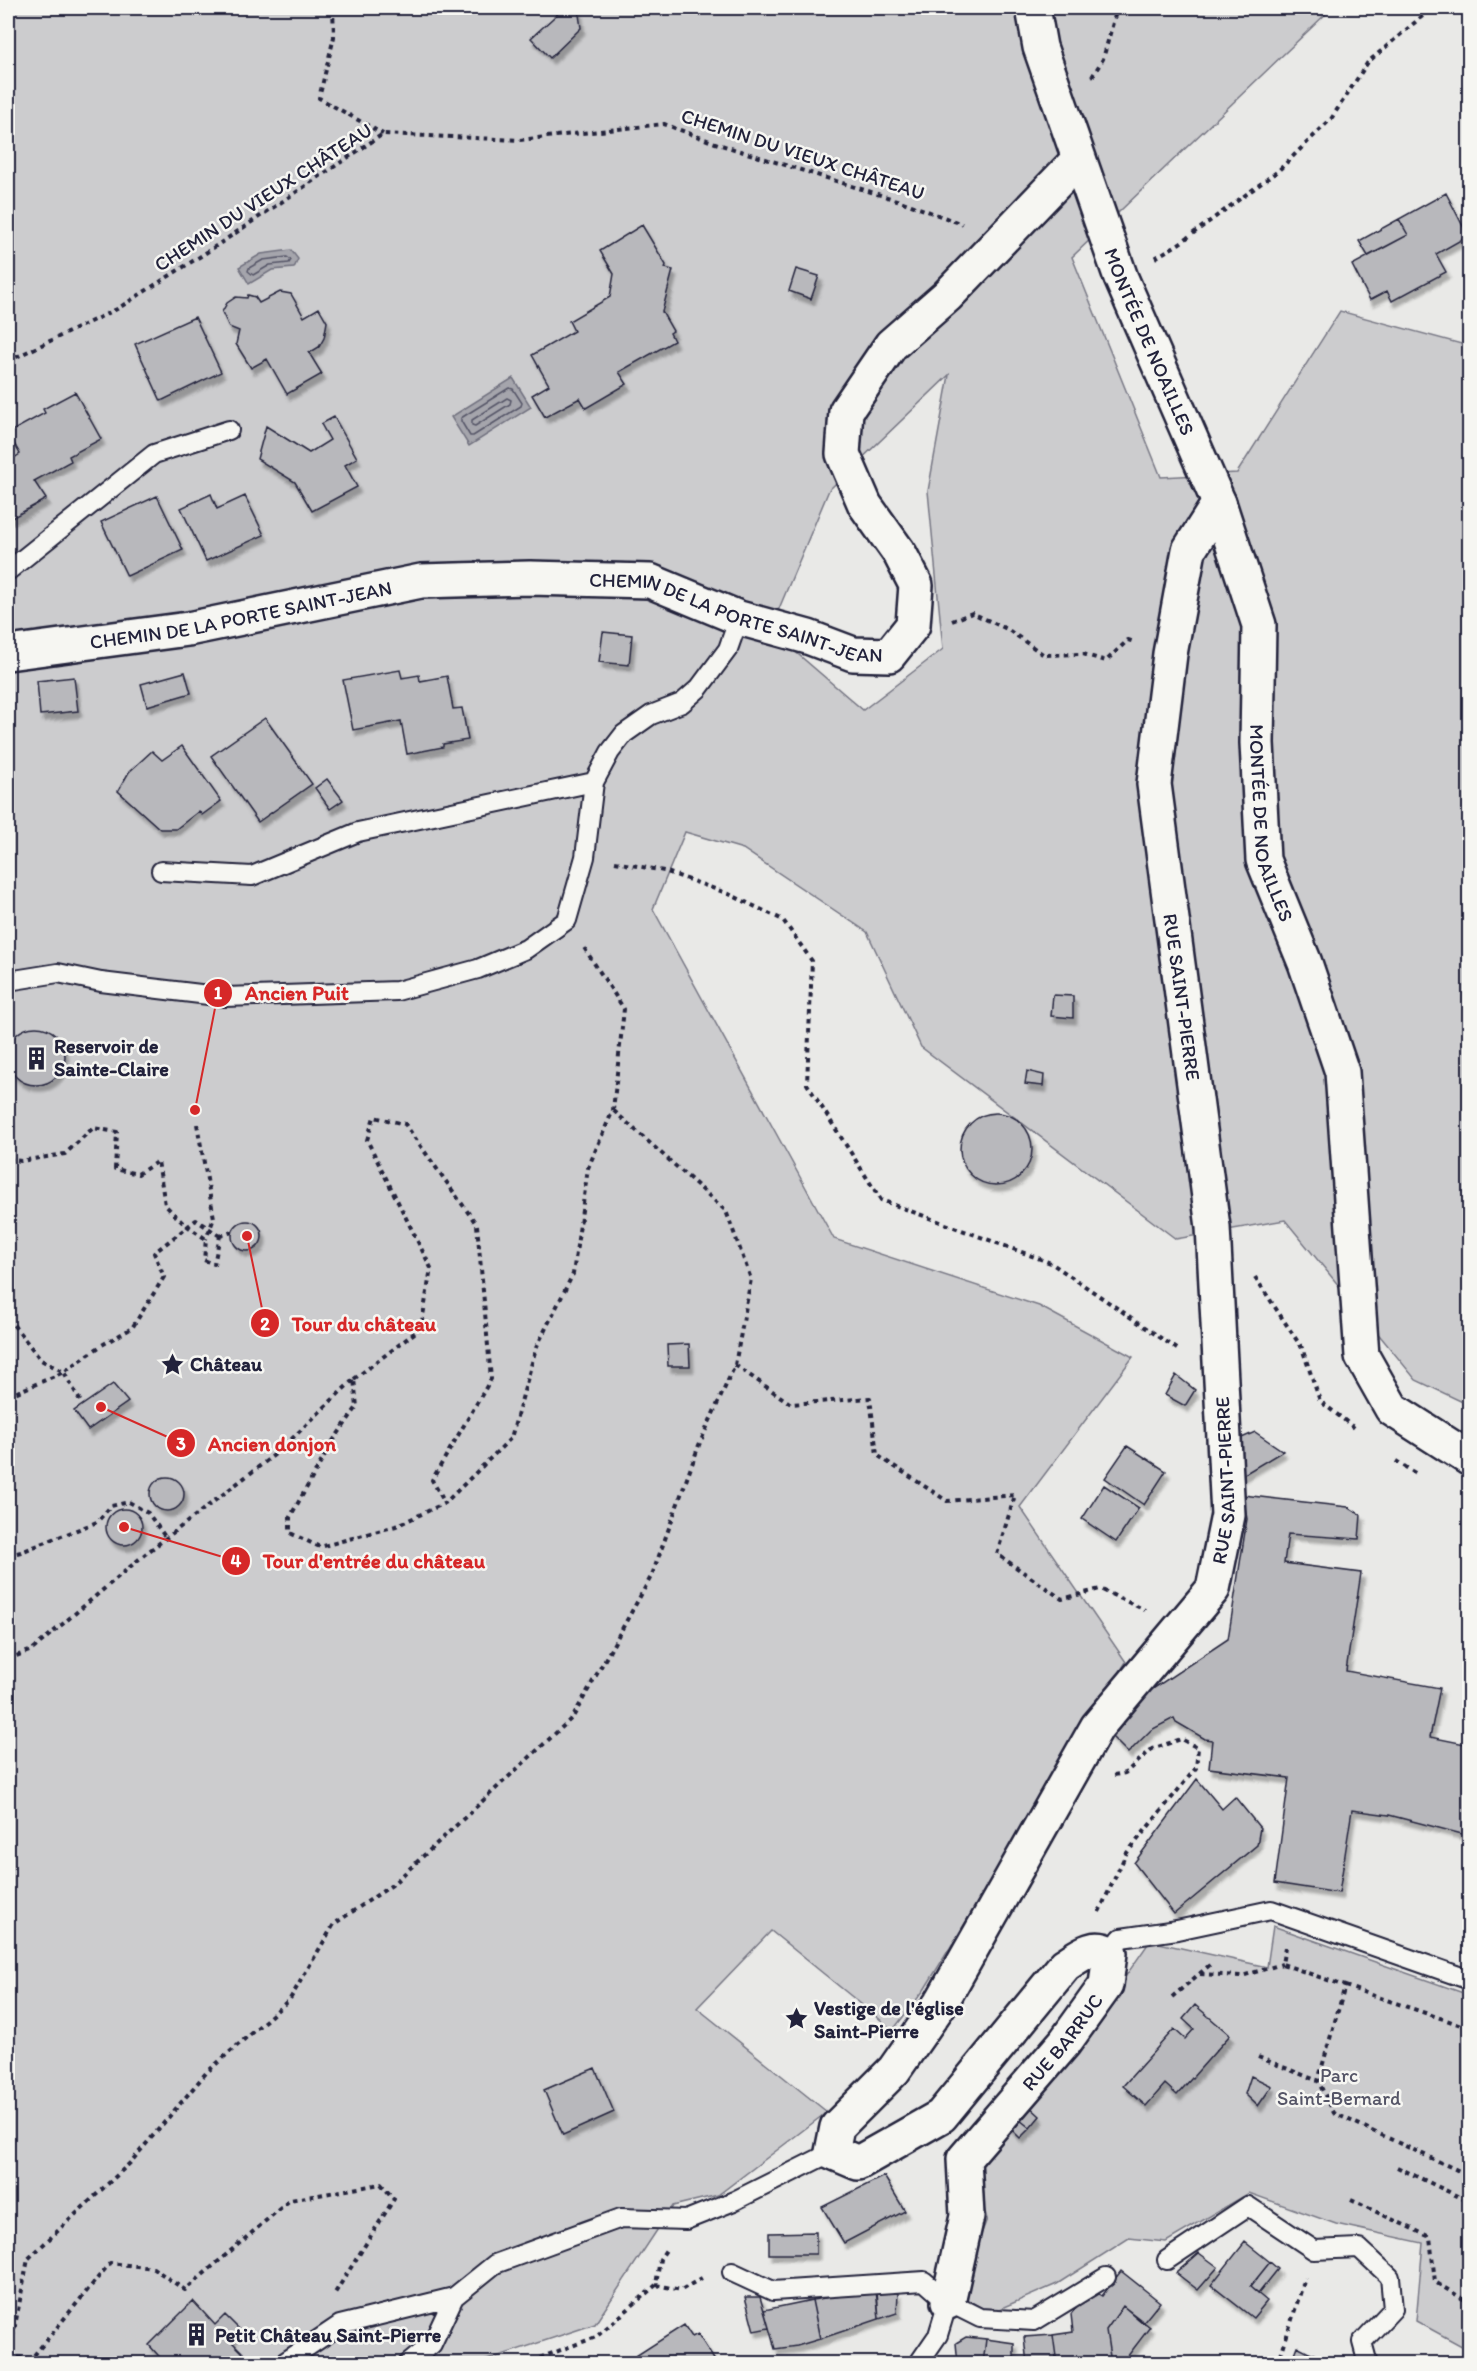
<svg xmlns="http://www.w3.org/2000/svg" width="1477" height="2371" font-family="Itim,sans-serif">
<style>
.green{fill:#ccccce;stroke:#777784;stroke-width:1.5;fill-rule:evenodd}
.water{fill:#a5a5ac;stroke:#71717f;stroke-width:1.5}
.lines{fill:none;stroke-linecap:round;stroke-linejoin:round}
.shore{stroke:#565668;stroke-width:1.5}
.building{fill:#b8b8bc;stroke:#22223b;stroke-width:1.5;filter:url(#shadow)}
.service-casing{stroke:#22223b;stroke-width:22}
.minor-casing{stroke:#22223b;stroke-width:38}
.path{stroke:#22223b;stroke-width:4;stroke-dasharray:4.5 4.5;stroke-linecap:butt}
.service{stroke:#f6f6f2;stroke-width:18}
.minor{stroke:#f6f6f2;stroke-width:33}
.labels{text-anchor:middle;dominant-baseline:central;stroke-width:5;stroke-linejoin:round;paint-order:stroke}
.street-label{font-size:20px;fill:#22223b;stroke:#f6f6f2}
.poi-label{font-size:20px;font-weight:bold;fill:#22223b;stroke:#f6f6f2;text-anchor:start}
.park-label{font-size:20px;fill:#555567;stroke:#f6f6f2}
.leader{fill:none;stroke:#d62828;stroke-width:2}
.callout-dot{fill:#d62828;stroke:#f6f6f2;stroke-width:2}
.mark-label{font-size:18px;text-anchor:middle;font-weight:bold;fill:#fff}
.callout-label{font-size:21px;text-anchor:middle;font-weight:bold;fill:#d62828;stroke:#f6f6f2;stroke-width:5;stroke-linejoin:round;paint-order:stroke}
</style>
<defs>
<filter id="shadow"><feDropShadow dx="3.5" dy="6" stdDeviation="1.5" flood-color="#0004"/></filter>
</defs>
<rect width="100%" height="100%" fill="#e9e9e7"/>
<filter id="ink" filterUnits="userSpaceOnUse"><feTurbulence type="fractalNoise" baseFrequency=".0167" numOctaves="2"/><feDisplacementMap in="SourceGraphic" scale="12" xChannelSelector="R" yChannelSelector="G"/><feConvolveMatrix kernelMatrix="1 2 1 2 8 2 1 2 1" color-interpolation-filters="sRGB"/></filter>
<g filter="url(#ink)">
<path class="green" d="M8,8H1332L1072,257L1161,477L1237,473L1340,311L1469,346V1405L1416,1380L1285,1220L1176,1239L921,1047L867,932L743,849L685,832L653,909L834,1239L1039,1306L1133,1357L1020,1507L1126,1662L924,1990L893,2030L771,1931L697,2008L827,2112L718,2195L673,2206L595,2324L478,2363L8,2364ZM949,375L928,491L943,649L863,710L770,630L829,490Z
M1273,1926L1469,1995V2350L1416,2321L1423,2243L1336,2224L1249,2193L1166,2242L1129,2238L1057,2284L990,2313L958,2294L987,2219L972,2163L1059,2072L1150,1941L1267,1967Z"/>
<path class="water" d="M291,250L298,259L294,268L272,270L249,284L239,267L261,254Z
M513,378L531,407L469,446L451,417Z"/>
<g class="lines">
<path class="shore" d="M287,257L291,260L289,263L270,265L253,275L248,271L249,268L263,260Z
M509,388L513,389L522,403L521,406L473,436H470L461,421V418Z
M507,398L511,400L510,404L475,426L472,425V420Z"/>
</g>
<path class="building" d="M564,8H578L581,28L550,58L531,38Z
M1446,193L1468,236L1436,254L1446,272L1392,301L1387,291L1370,300L1352,265L1408,235L1399,219Z
M1399,219L1408,235L1368,256L1359,241Z
M642,225L666,265L665,268L673,270L662,312L673,331L670,333L674,341L619,372L627,384L586,408L580,398L545,417L532,395L549,385L532,355L574,331L569,321L610,297L614,274L600,251Z
M796,269L819,276L811,299L789,291Z
M280,292L291,294L304,317L319,308L327,322L324,338L319,347L309,353L322,374L287,394L267,359L251,368L236,344L239,331L229,327L222,312L227,303L236,297L247,298L248,295L255,297L259,303Z
M195,317L221,372L161,401L135,344Z
M75,392L101,439L69,456L71,461L34,481L46,499L10,519L8,514V462L20,454L8,433L45,413L43,409Z
M334,417L357,458L345,465L357,487L312,511L295,482L257,459L266,426L309,453L330,440L321,424Z
M211,494L217,509L245,496L264,535L206,561L181,508Z
M157,496L183,550L127,576L101,522Z
M603,632L632,635L629,665L599,662Z
M400,670L402,678L419,675L420,681L447,676L453,709L462,708L468,740L443,744V747L407,754L401,721L353,730L343,680Z
M185,672L191,693L147,706L141,684Z
M74,677L78,711L40,715L37,681Z
M265,718L312,784L258,822L211,756Z
M182,746L221,801L202,815L199,811L176,829H160L118,791L129,772L152,751L162,760Z
M327,779L343,800L330,809L315,788Z
M1053,995L1073,996V1018L1051,1016Z
M7 1056a29 29 0 1 1 58 0a29 29 0 1 1-58 0Z
M1027,1071L1044,1075L1043,1086L1025,1084Z
M960 1149a36 36 0 1 1 72 0a36 36 0 1 1-72 0Z
M232 1236a15 15 0 1 1 30 0a15 15 0 1 1-30 0Z
M689,1344L690,1366H668L667,1345Z
M1176,1375L1195,1390L1185,1406L1165,1395Z
M113,1384L128,1402L88,1430L74,1411Z
M1255,1432L1283,1451L1241,1476L1235,1441Z
M1127,1446L1166,1471L1144,1505L1105,1478Z
M150 1494a17 17 0 1 1 34 0a17 17 0 1 1-34 0Z
M1104,1485L1139,1508L1116,1542L1082,1519Z
M1243,1495L1348,1507L1361,1515L1359,1539L1288,1534L1284,1563L1361,1573L1346,1671L1440,1688L1430,1737L1470,1745V1845L1464,1843L1466,1835L1389,1815L1352,1810L1339,1893L1275,1883L1289,1778L1209,1768L1212,1740L1205,1739L1176,1722L1174,1718L1151,1730L1128,1753L1109,1734L1142,1696L1228,1639L1247,1519Z
M106 1527a18 18 0 1 1 36 0a18 18 0 1 1-36 0Z
M1197,1779L1222,1809L1235,1797L1260,1828L1257,1845L1174,1914L1134,1863Z
M1195,2005L1230,2035L1177,2095L1165,2084L1146,2106L1123,2086L1174,2029L1185,2039L1194,2029L1183,2019Z
M595,2068L614,2112L563,2135L544,2090Z
M1251,2076L1272,2086L1258,2106L1245,2094Z
M1027,2104L1040,2116L1030,2128L1015,2116Z
M1015,2116L1030,2128L1020,2138L1007,2125Z
M884,2176L905,2211L844,2243L822,2207Z
M816,2232V2254H769V2233Z
M1245,2242L1270,2262L1250,2287L1267,2301L1253,2318L1211,2285Z
M1199,2253L1218,2267L1198,2290L1176,2273Z
M1270,2262L1278,2269L1258,2294L1250,2287Z
M1121,2271L1160,2302L1143,2323L1123,2306L1106,2330L1111,2364H1057L1053,2335L1073,2332L1071,2314L1087,2293L1095,2292L1102,2296Z
M876,2290L879,2319L820,2339L812,2300Z
M877,2292L898,2293L897,2313L879,2319Z
M745,2297H760L769,2328L754,2331Z
M812,2300L820,2339L797,2346L775,2349L764,2310Z
M193,2301L215,2325L225,2315L240,2330L230,2340L247,2357L241,2364H166L149,2345Z
M1123,2306L1150,2327L1124,2361L1111,2363L1106,2330Z
M684,2325L692,2337L698,2334L717,2364H630L628,2361Z
M1053,2335L1057,2364H1027L1024,2337Z
M966,2337L986,2339L983,2364H958L956,2343Z
M986,2339L1014,2343V2364H983Z
M1297,2346L1309,2352L1304,2364H1290Z
M1309,2352L1332,2362L1331,2364L1304,2363Z"/>
<g class="lines">
<defs>
<path id="service" d="M8,571L154,454L229,430
M161,871L252,876L358,832L594,782
M8,981L58,973L101,982L225,997L397,991L478,969L526,949L567,920L585,857L594,782L610,752L624,734L651,715L682,703L699,688L728,649L739,618
M1110,1953L1121,1938L1177,1930L1271,1910L1470,1980
M1167,2260L1248,2206L1314,2250L1359,2248L1390,2277L1393,2309L1362,2342L1368,2364
M732,2272L773,2291L924,2281L948,2302L980,2318L1034,2321L1106,2277
M282,2364L340,2325L454,2297L495,2264L621,2218L686,2220L734,2201L832,2152
M408,2364L432,2344L454,2297
M918,2364L938,2335L948,2302"/>
<g id="minor">
<path id="s1" d="M1033,8L1040,47L1121,278L1219,503L1259,625L1257,743L1263,860L1305,963L1342,1072L1362,1356L1392,1409L1470,1459"/>
<path id="s2" d="M8,653L188,629L421,581L530,578L650,581L739,618L808,637L853,654L889,655L913,625L916,585L900,554L865,505L843,454L846,411L891,345L947,296L1078,160"/>
<path id="s3" d="M948,2302L967,2216L964,2159L1065,2042L1106,1985L1110,1953C1093,1943 1079,1956 1065,1965L941,2116L858,2163L832,2152L837,2127L894,2070L942,2001L1097,1727L1213,1589L1228,1515L1213,1227L1154,784L1170,654L1189,550L1219,503"/>
</g>
</defs>
<use href="#service" class="service-casing"/>
<use href="#minor" class="minor-casing"/>
<path class="path" d="M333,8L334,37L319,98L383,134
M1092,77L1103,59L1117,8
M1155,258L1180,243L1278,171L1331,119L1368,62L1432,8
M8,361L117,309L204,254L383,134L520,140L664,124L718,144L903,202L962,224
M952,621L972,613L1007,629L1044,655L1083,654L1106,661L1128,640L1134,642
M615,862L664,871L729,894L783,920L812,961L807,1084L881,1200L1051,1263L1180,1351
M197,1124L214,1218L206,1239
M8,1159L21,1161L65,1154L93,1128L117,1132L115,1169L138,1174L158,1161L165,1205L183,1223L206,1239L204,1260L214,1264L220,1236
M220,1236L232,1232
M1255,1277L1302,1348L1320,1401L1357,1430
M8,1318L41,1360L64,1372L82,1404
M735,1365L791,1404L870,1398L877,1455L947,1501L1015,1495L997,1554L1062,1599L1100,1589L1145,1610
M354,1379L421,1328L431,1268L367,1140L374,1117L405,1124L477,1225L491,1379L432,1480L445,1503
M8,1396L64,1372L102,1345L132,1328L164,1277L154,1253L196,1220L220,1236
M1396,1461L1415,1473
M8,1462V1463
M8,1555L21,1552L97,1522L111,1506L129,1502L148,1513L166,1538
M8,1659L32,1650L144,1555L278,1452L354,1379L357,1407L333,1441L290,1517V1533L320,1547L396,1526L445,1503L511,1438L536,1348L573,1274L588,1168L613,1110L624,1009L583,946
M1099,1912L1126,1854L1196,1768L1198,1748L1181,1739L1152,1749L1125,1773L1114,1775
M1285,1947L1282,1964L1345,1986L1318,2081L1334,2113L1470,2176
M1200,1974L1242,1976L1282,1964
M1345,1986L1470,2028
M1172,1997L1212,1963
M1258,2057L1318,2081
M1397,2167L1470,2202
M1351,2200L1430,2237L1435,2282L1470,2303
M656,2285L681,2290L702,2278
M9,2356L31,2359L110,2263L153,2268L185,2290L290,2200L381,2184L394,2199L335,2293
M10,2364L9,2356L28,2259L130,2163L206,2073L290,1999L334,1924L392,1885L573,1717L652,1575L699,1445L735,1365L751,1279L726,1211L613,1110
M523,2364L596,2337L656,2285L660,2259L666,2250
M1278,2364L1305,2278"/>
<use href="#service" class="service"/>
<use href="#minor" class="minor"/>
</g>
</g>
<defs>
<symbol id="building-bare" viewBox="-9 -9 18 18"><path d="M-4-6H4V6H1V3H-1V6H-4ZM-2.5-4.3h1.7v1.8h-1.7ZM.8-4.3h1.7v1.8H.8ZM-2.5-1h1.7V.8h-1.7ZM.8-1h1.7V.8H.8Z" fill="#22223b" stroke="#f6f6f2" stroke-width="2.5" paint-order="stroke"/></symbol>
<symbol id="sight-bare" viewBox="-9 -9 18 18"><path d="M0-6L1.8-2.2L6-1.7L2.9 1.2L3.7 5.4L0 3.3L-3.7 5.4L-2.9 1.2L-6-1.7L-1.8-2.2Z" fill="#22223b" stroke="#f6f6f2" stroke-width="2.5" paint-order="stroke"/></symbol>
</defs>
<g fill-rule="evenodd">
<use href="#building-bare" x="20" y="1042" width="33" height="33"/>
<use href="#sight-bare" x="156" y="1348" width="33" height="33"/>
<use href="#sight-bare" x="780" y="2002" width="33" height="33"/>
<use href="#building-bare" x="180" y="2318" width="33" height="33"/>
</g>
<g class="labels">
<g class="street-label">
<text transform="translate(803 154) rotate(18)">CHEMIN DU VIEUX CHÂTEAU</text>
<text transform="translate(263 197) rotate(-33)">CHEMIN DU VIEUX CHÂTEAU</text>
<text stroke="none"><textPath href="#s1" startOffset="354">MONTÉE DE NOAILLES</textPath></text>
<text stroke="none"><textPath href="#s2" startOffset="236">CHEMIN DE LA PORTE SAINT-JEAN</textPath></text>
<text stroke="none"><textPath href="#s2" startOffset="741">CHEMIN DE LA PORTE SAINT-JEAN</textPath></text>
<text stroke="none"><textPath href="#s1" startOffset="858">MONTÉE DE NOAILLES</textPath></text>
<text transform="translate(1182 997) rotate(82)">RUE SAINT-PIERRE</text>
<text stroke="none"><textPath href="#s3" startOffset="1566">RUE SAINT-PIERRE</textPath></text>
<text stroke="none"><textPath href="#s3" startOffset="298">RUE BARRUC</textPath></text>
</g>
<g class="poi-label">
<text x="54" y="1046">Reservoir de<tspan x="54" dy="23">Sainte-Claire</tspan></text>
<text x="190" y="1364">Château</text>
<text x="814" y="2008">Vestige de l'église<tspan x="814" dy="23">Saint-Pierre</tspan></text>
<text x="215" y="2335">Petit Château Saint-Pierre</text>
</g>
<g class="park-label">
<text x="1339" y="2075">Parc<tspan x="1339" dy="23">Saint-Bernard</tspan></text>
</g>
</g>
<path class="leader" d="M195 1110L218 993M247 1236L265 1323M101 1407L181 1443M124 1527L236 1561"/>
<g class="callout-dot">
<circle cx="195" cy="1110" r="6"/>
<circle cx="247" cy="1236" r="6"/>
<circle cx="101" cy="1407" r="6"/>
<circle cx="124" cy="1527" r="6"/>
<circle cx="218" cy="993" r="15"/>
<circle cx="265" cy="1323" r="15"/>
<circle cx="181" cy="1443" r="15"/>
<circle cx="236" cy="1561" r="15"/>
</g>
<g class="mark-label">
<text x="218" y="999">1</text>
<text x="265" y="1330">2</text>
<text x="181" y="1450">3</text>
<text x="236" y="1567">4</text>
</g>
<g class="callout-label">
<text x="297" y="1000">Ancien Puit</text>
<text x="364" y="1331">Tour du château</text>
<text x="272" y="1451">Ancien donjon</text>
<text x="374" y="1568">Tour d'entrée du château</text>
</g>
<rect width="1477" height="2371" fill="none" stroke="#f6f6f2" stroke-width="30"/>
<rect x="15" y="15" width="1447" height="2341" fill="none" stroke="#22223b" stroke-width="2" filter="url(#ink)"/>
</svg>
